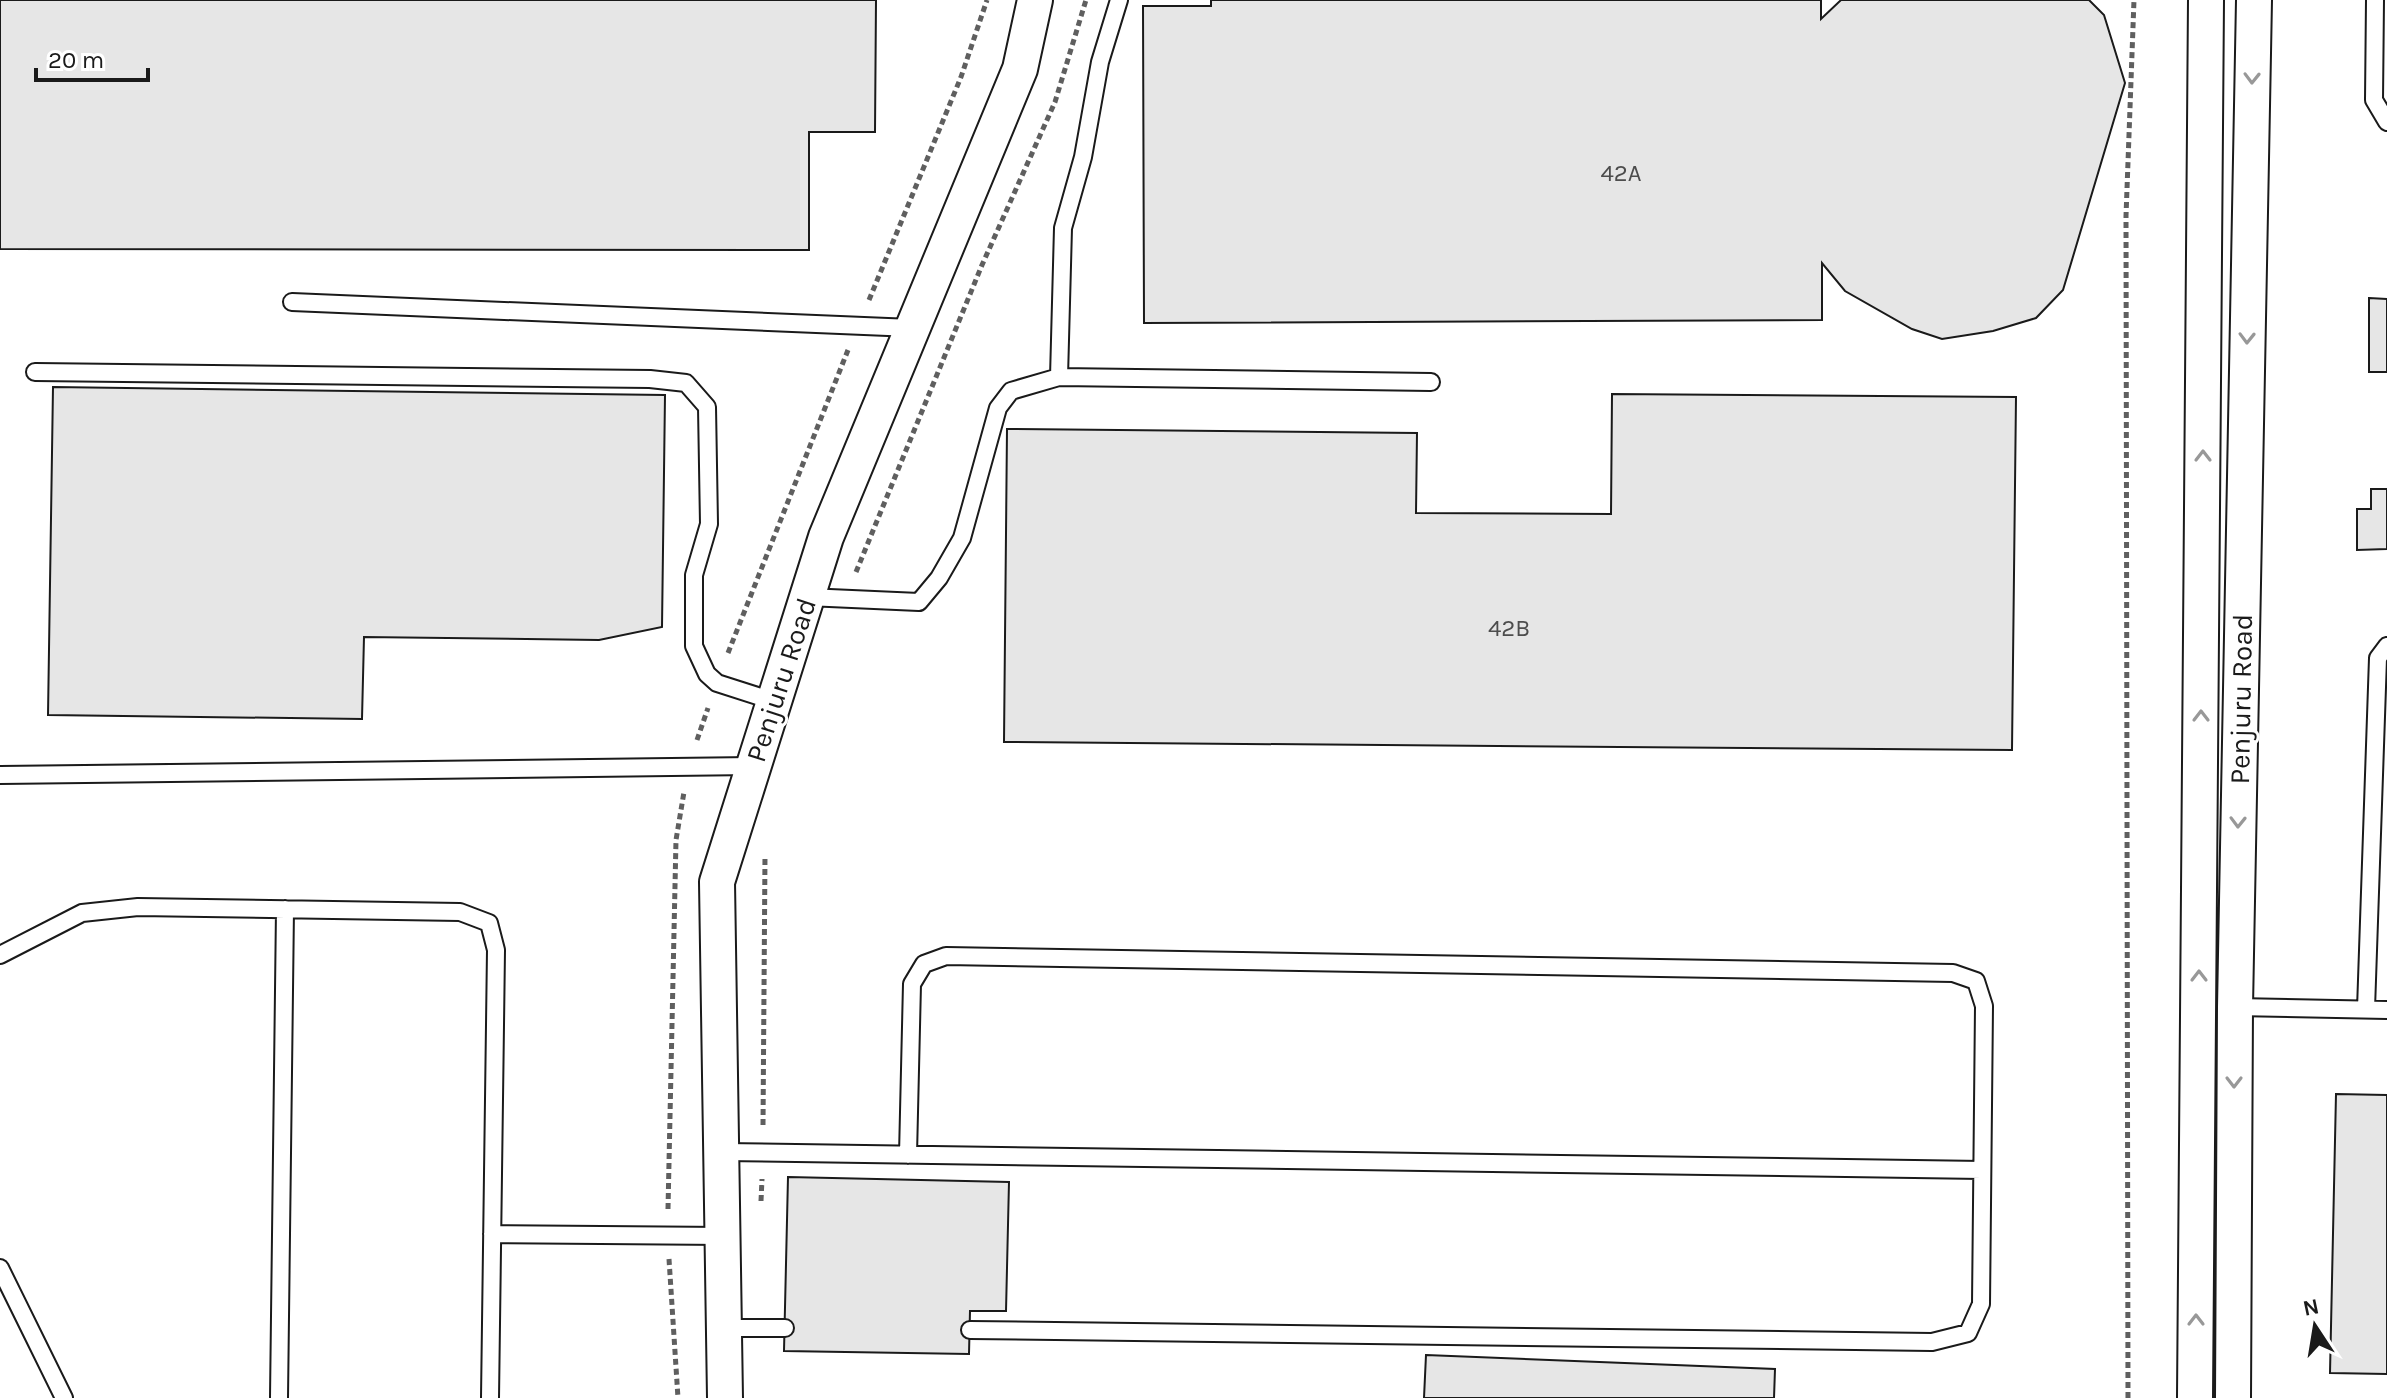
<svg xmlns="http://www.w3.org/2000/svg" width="2387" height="1398" font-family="Karla,sans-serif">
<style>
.building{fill:#e6e6e6;stroke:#1a1a1a;stroke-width:2}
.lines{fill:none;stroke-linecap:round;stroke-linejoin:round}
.lane-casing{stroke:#1a1a1a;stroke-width:20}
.street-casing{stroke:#1a1a1a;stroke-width:38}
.path{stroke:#5f5f5f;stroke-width:5;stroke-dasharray:6 4;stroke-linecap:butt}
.lane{stroke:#fff;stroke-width:16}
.street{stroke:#fff;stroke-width:34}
.oneway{stroke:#989898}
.labels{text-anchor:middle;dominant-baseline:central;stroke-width:6;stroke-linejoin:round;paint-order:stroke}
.number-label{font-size:24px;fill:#4d4d4d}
.street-label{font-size:28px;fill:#1a1a1a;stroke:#fff}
</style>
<rect width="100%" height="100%" fill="#fff"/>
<path class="building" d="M0,0H876L875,132H809V250L0,249Z
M1211,0H1821V19L1841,0H2089L2104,15L2125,83L2063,290L2036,318L1993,331L1942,339L1912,329L1845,291L1822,263V320L1144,323L1143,6H1211Z
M2369,298L2387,299V372H2369Z
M53,387L665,395L662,627L599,640L364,637L362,719L48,715Z
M1612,394L2016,397L2012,750L1004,742L1007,429L1417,433L1416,513L1611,514Z
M2371,489H2387V549L2357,550V509H2371Z
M2336,1094L2387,1095V1374L2330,1373Z
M788,1177L1009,1182L1006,1311H970L969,1354L784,1351Z
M1426,1355L1775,1369L1774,1398H1424Z"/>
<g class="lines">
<defs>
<path id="lane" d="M2375,0L2374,100L2387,122
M292,302L912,328
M35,372L650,379L686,383L707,407L709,524L694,575V646L707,674L717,683L773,701
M1059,377L1063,228L1083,157L1100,62L1119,0
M807,597L919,602L939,578L962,538L998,408L1011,391L1059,377L1431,382
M0,775L753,766
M0,955L82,913L138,907L460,912L489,923L496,950L490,1398
M2235,1007L2387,1010
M2366,1009L2378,658L2387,646
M723,1152L1982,1170
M908,1155L912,984L924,964L946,956L1953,973L1976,981L1984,1006L1981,1304L1968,1333L1932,1342L970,1330
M492,1234L725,1236
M0,1268L64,1398
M725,1328H785
M279,1398L285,909"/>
<path id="street" d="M725,1398L717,882L826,537L1020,69L1035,0
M2195,1398L2206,0
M2233,1398L2235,1007L2254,0"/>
</defs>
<use href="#lane" class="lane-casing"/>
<use href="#street" class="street-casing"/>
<path class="path" d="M869,300L961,77L987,0
M856,572L982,265L1055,102L1086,0
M728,653L848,350
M697,740L708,708
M763,1125L765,855
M761,1201L762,1179
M668,1209L676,840L684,792
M669,1259L678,1398
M2128,1398L2126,216L2134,0"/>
<use href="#lane" class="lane"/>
<use href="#street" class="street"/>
</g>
<defs><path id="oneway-chevron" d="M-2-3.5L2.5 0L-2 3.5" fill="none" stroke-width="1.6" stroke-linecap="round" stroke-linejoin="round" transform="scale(2)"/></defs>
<g class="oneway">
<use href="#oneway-chevron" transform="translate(2252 78) rotate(91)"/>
<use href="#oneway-chevron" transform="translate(2247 338) rotate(91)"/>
<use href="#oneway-chevron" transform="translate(2203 456) rotate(-90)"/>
<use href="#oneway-chevron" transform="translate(2201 716) rotate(-90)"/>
<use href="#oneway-chevron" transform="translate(2238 822) rotate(91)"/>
<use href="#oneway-chevron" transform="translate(2199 976) rotate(-90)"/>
<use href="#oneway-chevron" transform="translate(2234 1082) rotate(90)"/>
<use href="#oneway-chevron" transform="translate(2196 1320) rotate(-90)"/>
</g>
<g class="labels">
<g class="number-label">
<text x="1621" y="173">42A</text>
<text x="1509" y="628">42B</text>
</g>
<g class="street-label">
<text transform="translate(781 680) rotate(-72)">Penjuru Road</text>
<text transform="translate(2241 699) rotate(-89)">Penjuru Road</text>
</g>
</g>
<g transform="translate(2315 1326) rotate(348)" stroke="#ffffff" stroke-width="6" paint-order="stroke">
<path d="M0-6L14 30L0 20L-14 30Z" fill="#1a1a1a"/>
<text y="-12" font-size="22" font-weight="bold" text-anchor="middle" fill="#1a1a1a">N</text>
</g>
<path d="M36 68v12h112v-12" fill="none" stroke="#1a1a1a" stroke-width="4"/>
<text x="48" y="68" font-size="24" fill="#1a1a1a" stroke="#ffffff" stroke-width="6" paint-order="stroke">20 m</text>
</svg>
